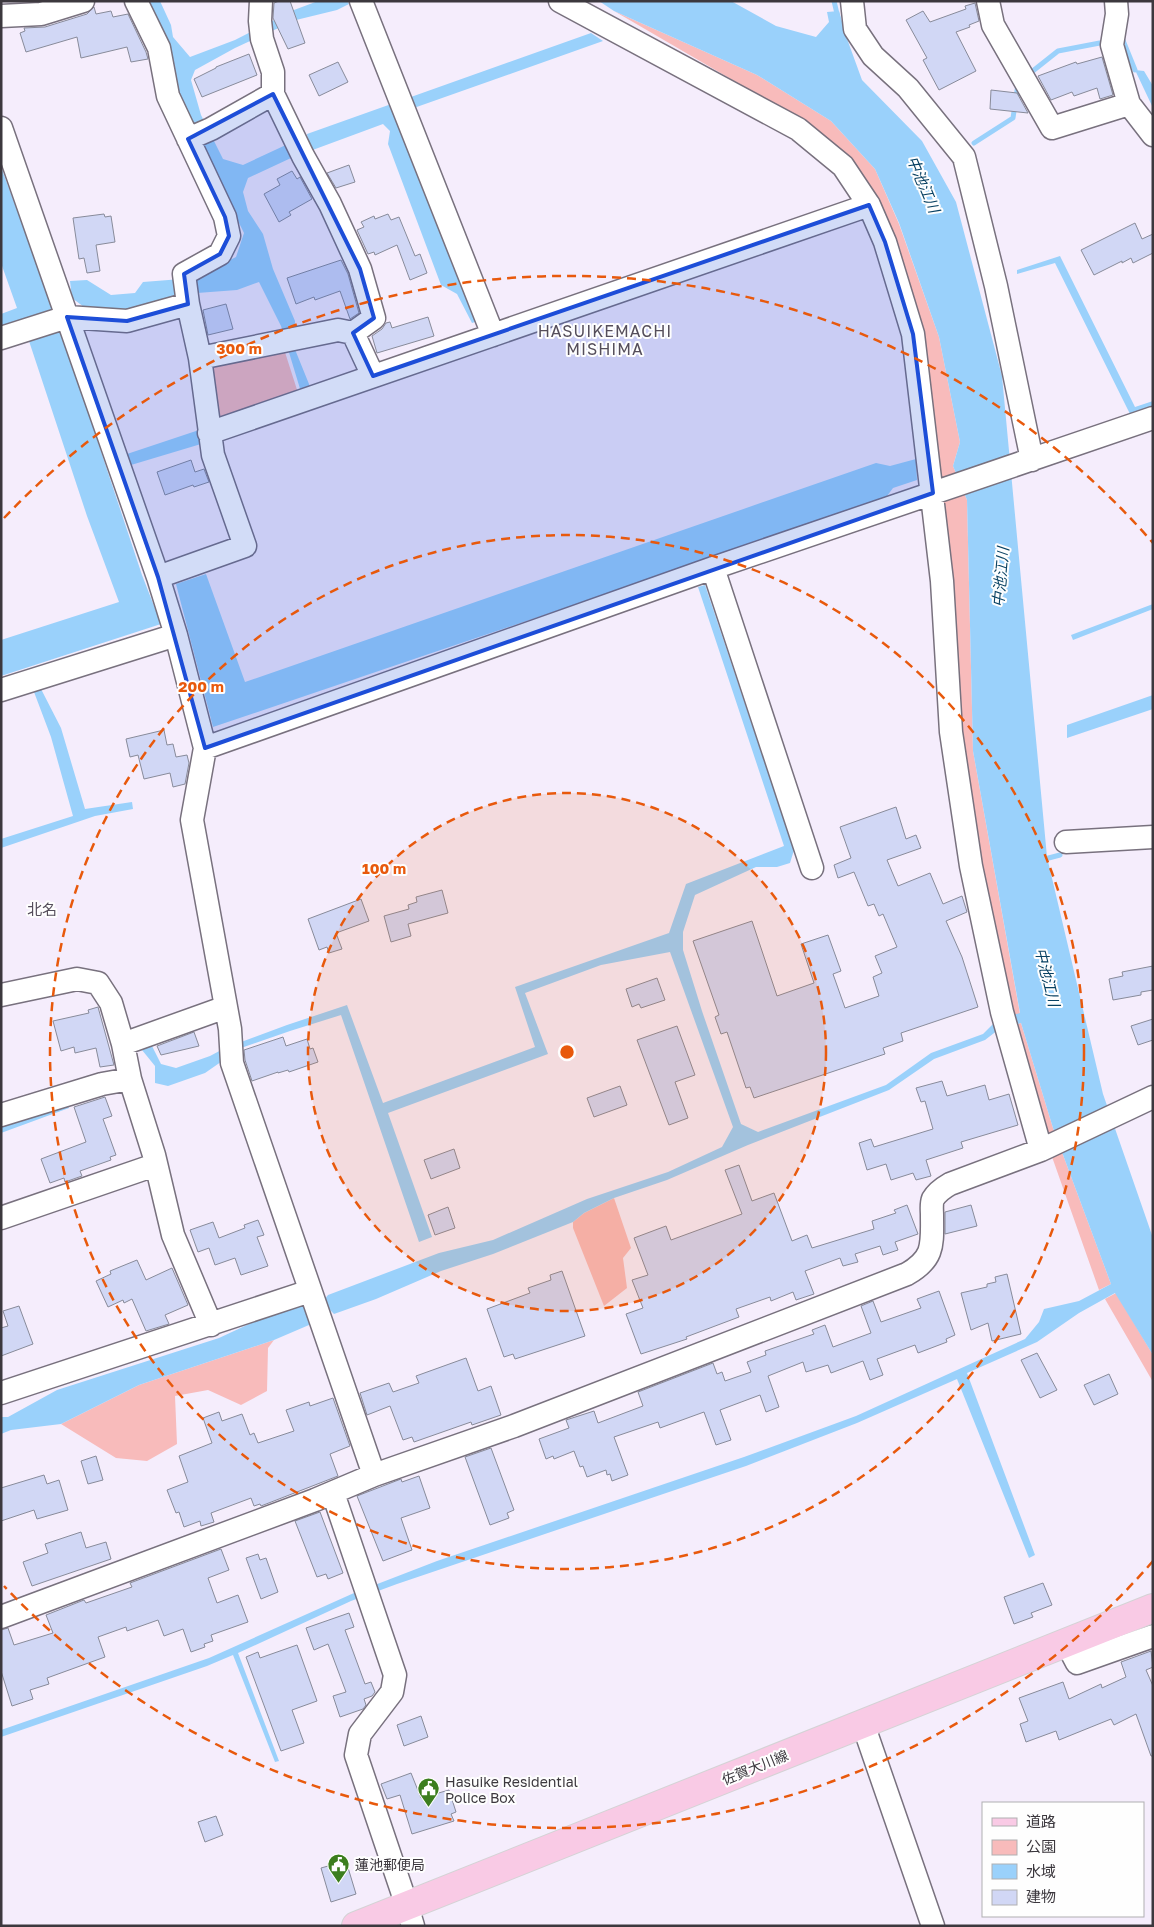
<svg xmlns="http://www.w3.org/2000/svg" width="1154" height="1927" font-family="'Golos Text','Noto Sans JP',sans-serif">
<style>
.green{fill:#f8bbbb}
.water{fill:#9ad1fb}
.lines{fill:none;stroke-linecap:round;stroke-linejoin:round}
.stream{stroke:#9ad1fb;stroke-width:5}
.building{fill:#d1d7f5;stroke:#888b9a}
.minor-casing{stroke:#78717e;stroke-width:25}
.major-casing{stroke:#d4d3d5;stroke-width:30}
.minor{stroke:#fff;stroke-width:22}
.major{stroke:#f9cae5;stroke-width:28}
.marked{fill:#1d4ed8;fill-opacity:0.2;stroke:#1d4ed8;stroke-width:4;stroke-linejoin:round}
.ring{fill:none;stroke:#e8590c;stroke-width:2.5;stroke-dasharray:9 6}
.labels{text-anchor:middle;dominant-baseline:central;stroke-width:4;stroke-linejoin:round;paint-order:stroke}
.street-label{font-size:14px;fill:#3c383e;stroke:#fefefe}
.poi-label{font-size:14px;fill:#3c383e;stroke:#fefefe;text-anchor:start}
.water-label{font-size:15px;font-style:italic;fill:#094263;stroke:#fefefe}
.neighbourhood-label{font-size:15px;fill:#554e5b;stroke:#fefefe}
.quarter-label{font-size:16px;letter-spacing:1px;fill:#554e5b;stroke:#fefefe}
.centre{fill:#e8590c;stroke:#fefefe;stroke-width:2.5}
.ring-label{font-size:15px;text-anchor:middle;font-weight:bold;fill:#e8590c;stroke:#fefefe;stroke-width:4;stroke-linejoin:round;paint-order:stroke}
</style>
<rect width="100%" height="100%" fill="#f5edfc"/>
<path class="green" d="M614,11L757,75L831,121L875,169L899,224L939,337L960,442L953,466L967,500L973,751L1020,1014L1011,1016L977,868L957,725L936,434L920,327L885,217L793,115Z
M283,346L299,396L223,422L213,415L207,362Z
M1021,1023L1053,1128L1111,1284L1099,1290L1045,1137L1014,1025Z
M614,1198L631,1248L623,1258L627,1288L604,1306L573,1228V1222L584,1213Z
M1116,1293L1153,1355V1382L1105,1299Z
M274,1340L268,1348L267,1391L241,1405L208,1390L175,1396L177,1444L147,1461L116,1458L61,1424L139,1385Z"/>
<path class="water" d="M146,1H160L171,25L173,37L190,57L235,40L294,10L318,1H347L349,4L337,10L296,20L235,48L195,70L191,80L201,115L223,159L243,165L288,144L308,142L307,134L591,33L603,41L394,115L478,321L472,323L457,294L441,285L388,144L390,131L383,124L291,158L248,178L243,192L248,211L263,234L273,269L295,321L294,347L311,389L301,392L281,326L259,282L237,290L197,293L132,311L84,307L72,298L70,281L87,280L111,295L135,293L143,282L194,278L236,257L244,233L184,112L170,52Z
M599,1H731L776,26L816,37L829,22L827,12L839,11L846,36L862,80L922,141L956,202L1002,376L1047,857L1103,1094L1153,1238V1355L1115,1293L1079,1313L1037,1342L967,1373L1035,1555L1029,1558L957,1379L857,1423L746,1466L397,1584L351,1601L238,1653L279,1761L275,1762L233,1655L207,1666L1,1737V1730L209,1658L354,1593L437,1561L744,1457L856,1416L1025,1339L1039,1322L1044,1309L1079,1301L1111,1284L1053,1128L1021,1023L998,1030L985,1040L934,1059L889,1090L748,1145L667,1180L614,1198L584,1213L573,1222L493,1254L441,1271L376,1299L334,1314L326,1306L316,1322L274,1340L139,1385L61,1424L11,1430L1,1434V1417H8L57,1390L219,1338L268,1315L324,1300L328,1295L439,1253L493,1240L587,1199L668,1172L722,1147L733,1127L670,952L601,965L525,993L548,1054L388,1113L432,1237L419,1242L341,1015L290,1031L241,1048L205,1073L168,1086L155,1083V1066L142,1050L151,1044L161,1064L176,1068L210,1056L225,1048L287,1025L347,1005L383,1103L535,1047L515,987L669,933L686,884L784,846L698,587L705,585L794,850L790,863L777,867H756L695,895L683,932V950L702,1011L741,1124L758,1132L886,1085L931,1053L983,1034L997,1020L1020,1013L973,751L967,500L953,466L960,442L939,337L899,223L875,169L831,121L757,75L614,11Z
M1135,70L1144,71L1153,86V108Z
M1,167L54,310L40,316L46,336L61,331L142,575L161,624L1,676V640L119,602L87,516L29,341L38,338L32,318L1,328V314L17,308L1,263Z
M1060,256L1135,407L1153,401V407L1130,414L1055,263L1017,274V270Z
M199,430L201,444L131,465L127,454Z
M916,459L917,480L893,488L884,500L213,727L176,584L206,574L245,682L876,463L890,466Z
M1153,604V609L1073,640L1071,635Z
M41,689L61,728L85,809L132,802L133,809L95,816L1,848V839L73,816L51,737L34,692Z
M1153,695V709L1067,738V725Z
M67,1102L69,1108L1,1133V1125Z"/>
<g class="lines">
<path class="stream" d="M834,1L838,18
M1122,38L1135,70
M1029,74L1058,51L1105,42
M974,143L1013,118L1018,84
M1041,860L1060,855"/>
</g>
<path class="building" d="M279,1H290L305,43L288,49L273,18L274,3Z
M975,3L979,21L969,25L970,27L956,32L976,71L939,90L923,60L927,58L906,20L923,11L930,22L966,9L965,6Z
M94,7L96,14L111,11L113,17L128,14L146,52L148,59L131,62L127,47L81,58L77,37L26,52L20,33L25,31L24,28L45,27L87,14Z
M249,54L257,75L202,97L194,79L216,68V67Z
M1102,57L1113,95L1100,99L1097,88L1074,96L1072,92L1051,100L1038,76L1076,62L1077,64Z
M338,62L348,82L319,96L309,75Z
M991,90L1017,93L1028,113L990,109Z
M349,165L355,182L336,188L327,173Z
M292,171L297,179L300,177L312,199L289,212L291,215L279,222L264,194L280,185L277,179Z
M104,214L105,217L111,216L115,242L96,245L100,271L87,273L84,258L79,259L73,218Z
M388,214L391,220L399,217L415,256L420,254L427,273L410,280L397,245L375,255L374,252L368,254L357,230L364,227L361,222L374,216L375,219Z
M1135,223L1142,239L1153,234V253L1133,263L1131,258L1122,263V261L1094,275L1081,250Z
M341,260L348,274L359,313L350,319L340,291L315,300L314,297L296,304L287,278Z
M226,304L233,329L208,335L203,310Z
M428,317L434,336L377,353L372,336L382,329L386,323L390,322L392,328Z
M191,460L195,472L204,469L209,482L194,487L193,485L165,495L157,472Z
M164,730L167,745L173,744L176,757L187,755L189,763L185,784L173,787L170,773L144,779L138,755L130,757L126,739Z
M896,807L906,839L916,835L921,848L887,860L898,886L930,873L943,904L962,896L967,912L946,921L962,957L978,1007L901,1033L903,1041L883,1048L885,1054L754,1098L750,1087L746,1088L727,1032L721,1034L715,1017L719,1015L693,941L752,921L777,996L814,983L801,944L828,935L841,971L833,974L845,1008L879,996L873,977L882,973L875,956L897,947L883,914L879,916L874,904L868,906L854,872L838,878L834,865L851,858L840,827Z
M442,890L448,913L408,924L411,936L391,942L384,916L409,909L408,905L417,902L416,897Z
M361,899L369,921L336,933L342,949L329,953L327,947L319,950L308,919Z
M1153,966V990L1141,992V995L1113,1000L1109,979L1123,976L1122,972Z
M657,978L665,1000L641,1008L639,1004L632,1007L626,989Z
M98,1007L114,1065L100,1067L96,1048L75,1053L74,1047L61,1051L53,1021L89,1013L88,1010Z
M1153,1019V1040L1138,1045L1131,1026Z
M677,1026L695,1075L675,1082L688,1118L669,1125L637,1040Z
M194,1032L199,1046L161,1055L157,1046Z
M283,1037L286,1046L307,1039L310,1049L313,1048L318,1062L289,1072L288,1070L278,1073V1072L252,1081L245,1060L244,1050Z
M942,1081L947,1096L985,1085L989,1100L1009,1094L1018,1125L961,1142L963,1148L926,1160L931,1176L916,1180L913,1173L891,1180L886,1164L867,1170L859,1143L871,1139L874,1147L933,1129L925,1101L921,1102L916,1088Z
M620,1086L627,1105L594,1117L587,1098Z
M105,1097L112,1116L103,1119L116,1155L110,1157L111,1160L80,1171L82,1176L65,1182L64,1178L50,1183L41,1159L86,1142L74,1107Z
M454,1149L460,1168L431,1179L424,1160Z
M739,1165L752,1201L774,1193L792,1241L807,1235L812,1248L874,1229L872,1221L896,1213L894,1210L907,1205L918,1234L895,1242L898,1250L883,1255L880,1246L855,1254L858,1262L843,1266L840,1258L805,1271L814,1294L796,1300L793,1292L771,1301L770,1297L736,1309L739,1317L686,1337L687,1339L641,1354L626,1314L643,1308L632,1280L648,1275L634,1238L666,1226L671,1240L742,1214L725,1170Z
M971,1205L977,1226L945,1234V1212Z
M448,1207L455,1228L435,1235L428,1215Z
M258,1220L264,1235L257,1237L268,1266L241,1275L235,1258L215,1265L209,1248L198,1252L190,1230L213,1222L219,1238L245,1228L244,1225Z
M137,1260L146,1280L172,1268L188,1305L165,1315L169,1324L146,1331L132,1299L124,1303L123,1300L108,1307L96,1281L111,1274L110,1271Z
M562,1271L585,1336L515,1359L513,1354L504,1357L487,1309L530,1293L528,1288L551,1280L550,1275Z
M1007,1274L1021,1334L992,1341L988,1323L971,1330L961,1293L987,1287V1284L996,1282L995,1277Z
M939,1291L955,1335L946,1339L947,1342L918,1353L915,1345L877,1359L883,1375L870,1380L863,1361L831,1373L828,1365L806,1372L803,1362L768,1376L779,1407L766,1412L760,1395L720,1410L731,1440L716,1445L704,1412L660,1428L658,1422L614,1437L628,1475L612,1481L610,1474L607,1475L606,1470L587,1477L583,1466L580,1467L574,1451L554,1459L553,1456L546,1459L539,1439L569,1428L566,1420L594,1411L598,1423L643,1406L638,1392L713,1363L717,1374L722,1372L725,1381L751,1372L747,1362L766,1355L765,1351L814,1334L812,1330L825,1325L833,1347L871,1333L861,1306L873,1301L881,1322L921,1308L917,1299Z
M19,1306L33,1344L1,1356V1328L8,1326L3,1311Z
M1037,1353L1057,1390L1040,1398L1021,1360Z
M466,1358L478,1391L491,1386L501,1415L472,1425L471,1422L414,1442L412,1437L403,1440L390,1406L367,1415L360,1393L389,1383L393,1392L419,1383L416,1376Z
M1109,1374L1118,1394L1094,1405L1084,1385Z
M333,1398L350,1446L330,1454L338,1476L261,1506L260,1504L254,1506L251,1498L211,1513L214,1522L201,1526L200,1521L184,1527L179,1512L176,1513L167,1490L188,1482L179,1456L212,1443L203,1418L219,1412L222,1421L242,1414L250,1435L254,1433L258,1443L294,1431L286,1410L309,1402L310,1406Z
M491,1448L514,1510L507,1513L509,1518L490,1525L465,1457Z
M96,1456L103,1480L88,1484L81,1461Z
M44,1475L47,1484L59,1480L68,1510L37,1519L34,1510L1,1521V1488Z
M419,1476L430,1508L401,1518L412,1550L383,1561L357,1496L401,1479L402,1482Z
M320,1512L343,1573L328,1579L326,1574L317,1577L295,1521Z
M81,1532L86,1548L106,1542L111,1559L32,1586L23,1562L48,1553L45,1544Z
M221,1549L229,1570L208,1578L217,1603L238,1595L248,1622L211,1635L213,1641L204,1644L205,1647L191,1652L183,1629L164,1636L158,1620L127,1631L126,1627L98,1637L105,1657L47,1678L49,1684L30,1690L33,1699L12,1706L1,1671V1630L8,1628L14,1645L53,1633L46,1615L84,1600L86,1603L132,1587L130,1583Z
M258,1554L260,1560L266,1558L278,1592L261,1599L246,1558Z
M1043,1583L1052,1605L1031,1613L1033,1617L1014,1624L1004,1597Z
M349,1613L354,1627L345,1630L365,1684L371,1682L375,1692L372,1696L364,1699L366,1705L363,1709L340,1717L333,1696L346,1692L328,1644L314,1650L306,1628Z
M297,1645L317,1701L292,1710L304,1743L281,1751L246,1657L258,1652L260,1658Z
M1151,1651L1153,1667L1146,1670L1153,1686V1756H1151L1136,1714L1114,1725L1111,1719L1059,1740L1056,1731L1026,1742L1020,1724L1028,1721L1019,1698L1063,1682L1069,1699L1101,1684L1102,1688L1126,1677L1121,1662Z
M421,1716L428,1737L404,1746L397,1725Z
M411,1773L421,1798L449,1790L456,1812L451,1814L454,1821L412,1834L400,1795L387,1799L381,1784Z
M216,1816L223,1835L205,1842L198,1822Z
M346,1861L356,1894L331,1902L321,1868Z"/>
<g class="lines">
<defs>
<path id="minor" d="M136,1L159,48L168,96L225,217L229,236L220,254L184,274L188,304L200,358L213,455L245,546L158,577L176,635L205,748L192,820L230,1029L232,1063L374,1475
M261,1L260,21L262,39L273,72V94
M361,1L493,335
M560,1L798,129L843,166L869,205L885,242L913,334L942,581L951,732L971,866L1002,1012L1041,1150
M852,1L855,29L873,56L908,88L964,157L996,286L1032,460
M988,1L993,25L1052,128L1129,104
M1116,1L1117,14L1112,45L1129,104L1153,135
M1,16L41,14L83,1
M1,128L158,577
M188,139L211,129L273,94L303,156L330,204L360,269L374,318L353,333
M1,338L67,317L127,321L188,304
M200,358L338,330L353,333L373,376
M209,433L869,205
M713,568L812,868
M1,690L176,635
M205,748L713,568L1153,418
M1066,842L1153,837
M1,995L77,979L98,983L111,1003L123,1044
M1,1115L102,1084L130,1079
M1,1218L155,1165
M211,1325L173,1235L154,1155L130,1079L123,1044L226,1007
M1,1393L310,1291
M333,1493L395,1675L392,1692L360,1734L356,1755L407,1906L413,1926
M1,1617L315,1500L374,1475L514,1426L907,1274C935,1258 932,1244 932,1215C932,1210 931,1204 933,1199C937,1192 943,1188 950,1184L1041,1150L1153,1097
M1066,1642L1077,1663L1153,1636
M863,1724L933,1926"/>
<path id="major" d="M356,1926L1153,1608"/>
</defs>
<use href="#minor" class="minor-casing"/>
<use href="#major" class="major-casing"/>
<use href="#minor" class="minor"/>
<use href="#major" class="major"/>
</g>
<path class="marked" d="M273,94L360,269L374,318L353,333L373,376L869,205L885,242L913,334L933,493L205,748L158,577L67,317L127,321L188,304L184,274L220,254L229,236L225,217L188,139Z"/>
<circle cx="567" cy="1052" r="259" fill="#e8590c" fill-opacity=".12"/>
<g class="ring">
<circle cx="567" cy="1052" r="259"/>
<circle cx="567" cy="1052" r="517"/>
<path d="M1153 1561A776 776 0 0 1 4 1586M4 518A776 776 0 0 1 1153 543"/>
</g>
<defs>
<symbol id="civic-pin" viewBox="-11 -11 22 30"><path d="M0 17L-7.5 6A9.5 9.5 0 1 1 7.5 6Z" fill="#3c7e1e" stroke="#fefefe"/><path d="M-.6-6.5H3V-4.5H.6V-3L4-1V1h2V6H-6V1h2V-1L-.6-3ZM-1.2 2.5V6h2.4V2.5Z" fill="#fff"/></symbol>
</defs>
<g fill-rule="evenodd">
<use href="#civic-pin" x="416" y="1776" width="25" height="34"/>
<use href="#civic-pin" x="326" y="1852" width="25" height="34"/>
</g>
<g class="labels">
<g class="street-label">
<text transform="translate(755 1767) rotate(-22)">佐賀大川線</text>
</g>
<g class="poi-label">
<text x="445" y="1781">Hasuike Residential<tspan x="445" dy="16">Police Box</tspan></text>
<text x="355" y="1864">蓮池郵便局</text>
</g>
<g class="water-label">
<text transform="translate(924 184) rotate(67)">中池江川</text>
<text transform="translate(1000 577) rotate(-85)">中池江川</text>
<text transform="translate(1048 977) rotate(76)">中池江川</text>
</g>
<g class="neighbourhood-label">
<text x="42" y="909">北名</text>
</g>
<g class="quarter-label">
<text x="605" y="331">HASUIKEMACHI<tspan x="605" dy="18">MISHIMA</tspan></text>
</g>
</g>
<circle cx="567" cy="1052" r="8" class="centre"/>
<g class="ring-label">
<text x="239" y="354">300 m</text>
<text x="201" y="692">200 m</text>
<text x="384" y="874">100 m</text>
</g>
<rect width="1154" height="1927" fill="none" stroke="#3c383e" stroke-width="5"/>
<rect x="982" y="1802" width="162" height="115" fill="#fefefe" stroke="#b0afb1"/>
<rect x="992" y="1818" width="25" height="8" fill="#f9cae5" stroke="#b0afb1"/>
<text x="1026" y="1827" font-size="15" fill="#3c383e">道路</text>
<rect x="992" y="1840" width="25" height="15" fill="#f8bbbb" stroke="#b0afb1"/>
<text x="1026" y="1852" font-size="15" fill="#3c383e">公園</text>
<rect x="992" y="1864" width="25" height="15" fill="#9ad1fb" stroke="#b0afb1"/>
<text x="1026" y="1877" font-size="15" fill="#3c383e">水域</text>
<rect x="992" y="1890" width="25" height="15" fill="#d1d7f5" stroke="#b0afb1"/>
<text x="1026" y="1902" font-size="15" fill="#3c383e">建物</text>
</svg>
